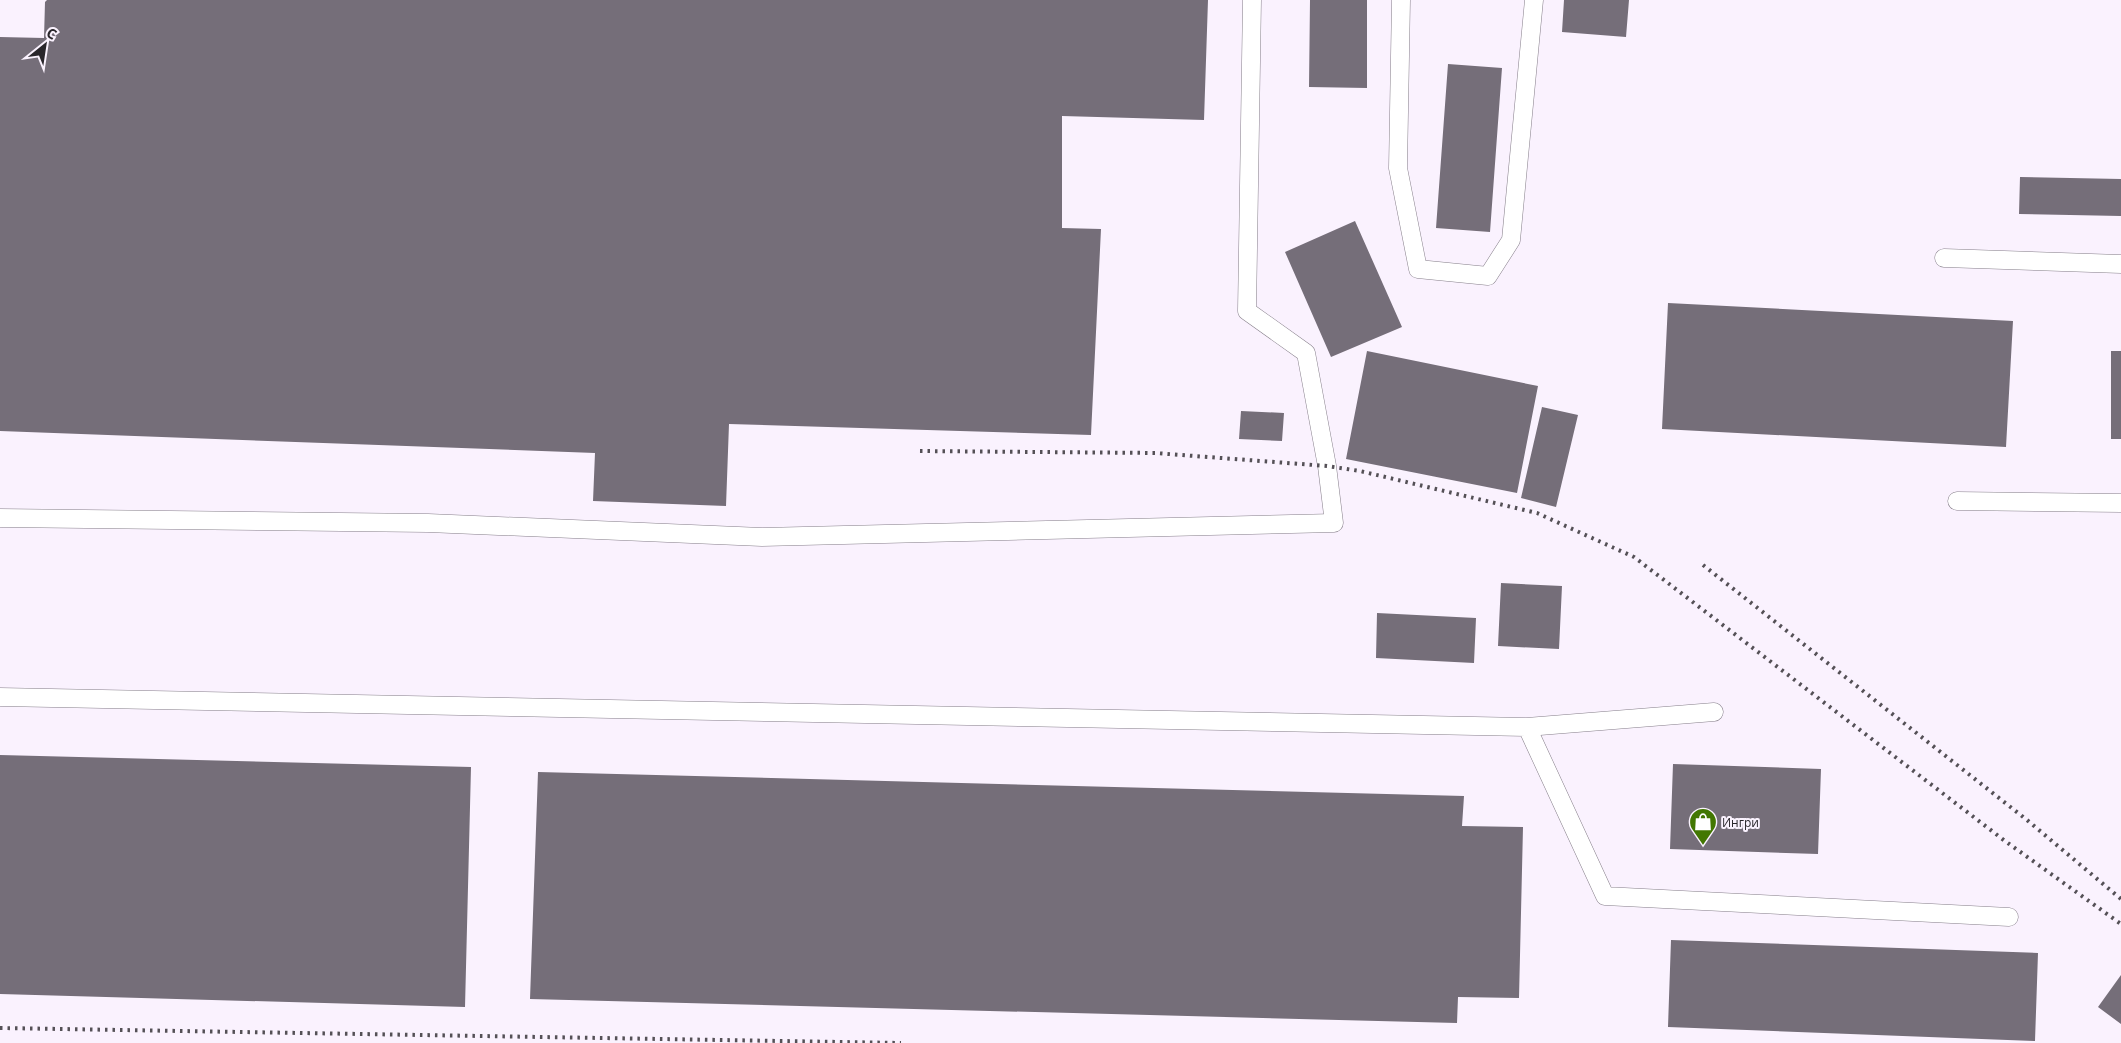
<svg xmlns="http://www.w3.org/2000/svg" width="2121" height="1043" font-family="'Open Sans',sans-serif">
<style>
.building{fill:#756e79}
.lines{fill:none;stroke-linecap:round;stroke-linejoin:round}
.service-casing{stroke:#867f8a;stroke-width:19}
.service{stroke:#fff;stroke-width:18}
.rail{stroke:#545056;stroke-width:4;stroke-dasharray:2.5 5;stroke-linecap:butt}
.labels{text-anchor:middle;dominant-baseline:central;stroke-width:4;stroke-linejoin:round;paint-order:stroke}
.poi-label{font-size:12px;fill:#29262b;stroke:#faf2fe;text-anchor:start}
</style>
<rect width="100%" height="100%" fill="#faf2fe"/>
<path class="building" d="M47,0H1208L1204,120L1062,116V228L1101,229L1091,435L729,424L726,506L593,501L595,453L0,431V37L44,38L45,2Z
M1310,0H1367V88L1309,87Z
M1564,0H1629L1626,37L1562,32Z
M1448,64L1502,68L1490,232L1436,228Z
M2020,177L2121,179V216L2019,214Z
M1355,221L1402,327L1331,357L1285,252Z
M1668,303L2013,321L2006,447L1662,429Z
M1367,351L1538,386L1517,493L1346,459Z
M2111,351H2121V439H2111Z
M1542,407L1578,415L1556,507L1521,498Z
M1241,411L1284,413L1282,441L1239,439Z
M1501,583L1562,586L1559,649L1498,646Z
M1377,613L1476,618L1474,663L1376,658Z
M0,755L471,767L465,1007L0,994Z
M1673,764L1821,769L1818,854L1670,849Z
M538,772L1464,796L1462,826L1523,827L1519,998L1458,997L1457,1023L530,999Z
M1671,940L2038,953L2035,1041L1668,1027Z
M2121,975V1024L2098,1007Z"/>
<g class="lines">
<defs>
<path id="service" d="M1401,0L1398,168L1418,269L1488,276L1511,240L1534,0
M1944,258L2121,264
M1957,501L2121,503
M0,518L428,523L762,537L1334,523L1327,466L1306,353L1247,311L1252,0
M0,697L1527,727L1714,712
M1527,727L1605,896L2009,917"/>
</defs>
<use href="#service" class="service-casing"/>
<use href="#service" class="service"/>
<path class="rail" d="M920,451L1155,453L1327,466L1360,471L1537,513L1634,557L2005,841L2121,924
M1703,565L2027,820L2121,899
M0,1028L901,1043"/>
</g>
<defs>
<symbol id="shop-pin" viewBox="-11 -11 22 30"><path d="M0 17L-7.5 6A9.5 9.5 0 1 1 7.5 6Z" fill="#427702" stroke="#faf2fe"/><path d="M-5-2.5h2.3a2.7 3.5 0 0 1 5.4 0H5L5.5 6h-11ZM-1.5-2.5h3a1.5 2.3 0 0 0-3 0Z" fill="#fff"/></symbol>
</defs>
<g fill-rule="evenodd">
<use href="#shop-pin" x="1687" y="806" width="32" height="43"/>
</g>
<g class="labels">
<g class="poi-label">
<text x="1722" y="822">Ингри</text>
</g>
</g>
<g transform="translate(45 45) rotate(30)" stroke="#faf2fe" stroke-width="4" paint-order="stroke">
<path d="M0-4L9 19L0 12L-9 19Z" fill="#29262b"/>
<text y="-8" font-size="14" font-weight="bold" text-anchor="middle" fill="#29262b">С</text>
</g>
</svg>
